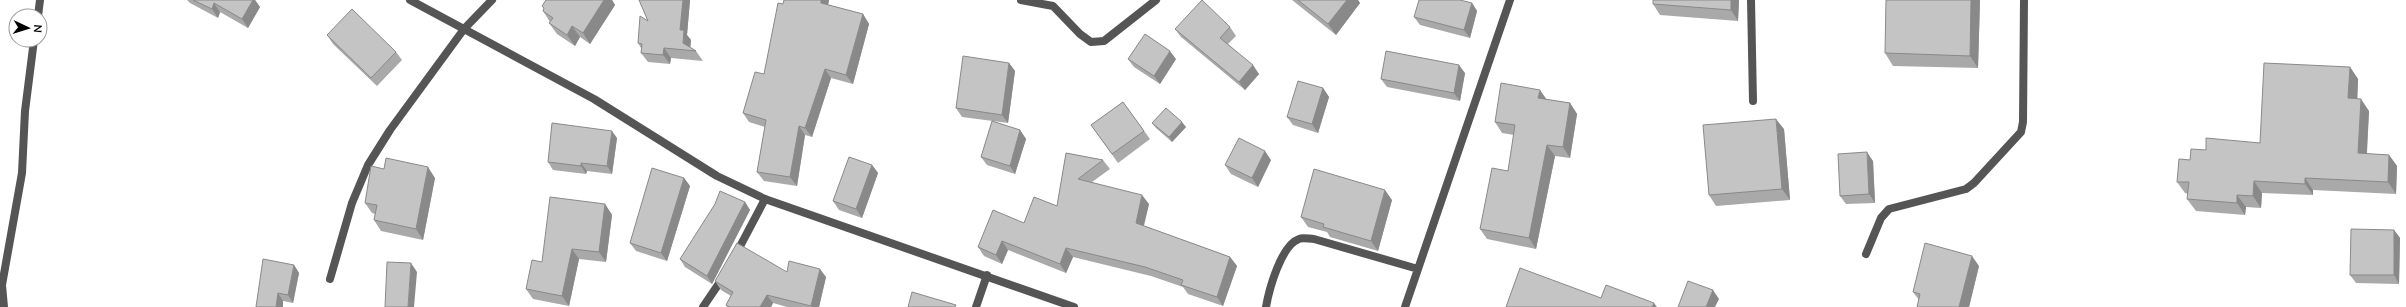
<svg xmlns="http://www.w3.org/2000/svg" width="2406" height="307" font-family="'Nunito Sans',sans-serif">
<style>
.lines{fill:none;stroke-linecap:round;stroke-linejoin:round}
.service{stroke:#555;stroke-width:8}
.minor{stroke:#555;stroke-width:8}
.wall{fill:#a9a9a9}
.shaded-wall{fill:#898989}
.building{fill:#c4c4c4;stroke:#898989}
</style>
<rect width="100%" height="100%" fill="#fff"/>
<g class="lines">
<path class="service" d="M1021,0L1053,6L1080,34L1091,42L1104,41L1156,0
M1751,0L1753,101
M736,254L765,199
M1866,254L1881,218L1889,209L1966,189L1974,183L2021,132L2023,122L2024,0
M330,279L352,203L368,165L390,130L464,29L492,0
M703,307L724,276
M976,307L987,275"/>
<path class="minor" d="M410,0L594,99L717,176L765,199L1074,307
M38,16L40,0
M4,307L2,285L22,173L25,111L34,40
M1266,307C1269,290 1281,245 1299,239C1303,237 1309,239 1314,239L1418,269
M1405,307L1510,0"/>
</g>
<path class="wall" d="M187,0H255L260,7L248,28L220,12L218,18L190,3Z
M546,0H612L615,5L590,44L580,37L575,46L557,34L549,23L550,22L543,11L544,9L542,6Z
M639,0H690L687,35L691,40L690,47L696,51L703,61L671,58L670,64L648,62L641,53V48L638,43L648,21Z
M829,0L828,5L863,14L869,24L853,84L831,78L812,137L805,135L797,186L764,181L757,172L765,127L749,122L743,113L764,74L783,4Z
M1292,0H1358L1360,3L1336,35Z
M1739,0L1738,21L1660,15L1653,4Z
M1980,0L1978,68L1893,66L1885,53Z
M1472,3L1477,11L1470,38L1420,25L1414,17Z
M1230,27L1236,36L1228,44L1259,74L1245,90L1181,37L1175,29Z
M327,35L396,52L402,60L377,86L333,44Z
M1128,59H1176L1160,84L1134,67Z
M1009,63L1015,71L1008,123L962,117L956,108Z
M2350,67L2358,79L2357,99L2369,111L2367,154L2389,155L2397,166L2396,194L2313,190V195L2262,193L2261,208L2246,207L2245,215L2196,211L2187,199L2188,194L2185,193L2177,182L2190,160L2206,150L2260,143Z
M1465,73L1460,101L1387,87L1381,79Z
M1323,88L1329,97L1318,133L1293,125L1287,117Z
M1547,100L1570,103L1577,114L1570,158L1555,156L1536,249L1487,239L1480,229L1508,171L1514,135L1502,133L1495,122Z
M1123,102L1150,139L1118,163L1091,125Z
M1152,123L1186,127L1172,142L1156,128Z
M1784,129L1790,200L1716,206L1709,195Z
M1020,130L1026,139L1015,174L987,165L981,157Z
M617,138L612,174L587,171L586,174L553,170L548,162Z
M1066,153L1103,160L1110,169L1092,182L1149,204L1144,226L1230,257L1237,266L1223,306L1188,294L1183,287L1151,276L1073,257L1066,273L1008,250L1002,264L984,256L978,247L1057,206Z
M1271,160L1258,187L1231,174L1225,165Z
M1873,161L1875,203L1846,204L1840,196Z
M872,165L878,173L862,218L839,210L833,201Z
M435,178L423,240L381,231L374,220L375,214L372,213L365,203Z
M684,178L690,186L667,261L636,251L630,243Z
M1392,200L1378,251L1330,237L1327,232L1308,227L1301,217Z
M745,202L750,210L712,284L685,267L680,259Z
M605,204L612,215L606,262L579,259L569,306L533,299L526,289L542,262Z
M2394,230L2400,238L2399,284L2356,283L2350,275Z
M294,265L299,273L293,303L283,301L256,307Z
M1979,266L1969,307H1917L1919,300L1913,292Z
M787,272L826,277L819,307H787L773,303L771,307H727L726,305L731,296L721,290L715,281Z"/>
<path class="shaded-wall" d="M253,0H255L260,7L248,28L242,19Z
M604,0H612L615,5L590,44L583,33Z
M683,0H690L687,35L691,40L690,51L683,43L680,30Z
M821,0H829L827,12L821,3Z
M1347,0H1358L1360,3L1336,35L1328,24Z
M1731,0H1739L1738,21L1731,10Z
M1971,0H1980L1978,68L1970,56Z
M214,3L220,12L218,18L212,9Z
M1472,3L1477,11L1470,38L1464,30Z
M863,14L869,24L853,84L846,75Z
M572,26L580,37L575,46L567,35Z
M664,48L671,58L670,64L663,55Z
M1170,51L1176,59L1160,84L1154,76Z
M1009,63L1015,71L1008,123L1002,115Z
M1253,65L1259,74L1245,90L1239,82Z
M1459,65L1465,73L1460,101L1454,93Z
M2350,67L2358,79L2357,110L2348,98Z
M825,69L831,78L812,137L805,128Z
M1323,88L1329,97L1318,133L1312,124Z
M1540,90L1547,100L1538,98Z
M2361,99L2369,111L2366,165L2358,153Z
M1570,103L1577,114L1570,158L1563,147Z
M1776,119L1784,129L1790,200L1782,189Z
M1182,122L1186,127L1172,142L1169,137Z
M799,126L805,135L797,186L790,177Z
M1020,130L1026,139L1015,174L1010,166Z
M612,131L617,138L612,174L607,166Z
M1547,145L1555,156L1536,249L1529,238Z
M1265,151L1271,160L1258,187L1252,178Z
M1867,152L1873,161L1875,203L1869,194Z
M2389,155L2397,166L2396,194L2388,182Z
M581,163L587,171L586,174L581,166Z
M872,165L878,173L862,218L856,209Z
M428,167L435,178L423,240L416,229Z
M684,178L690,186L667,261L661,253Z
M2305,178L2313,190V195L2305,184Z
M2254,181L2262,193L2261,208L2253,196Z
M1385,190L1392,200L1378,251L1371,241Z
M1142,195L1149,204L1142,232L1136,223Z
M2237,195L2246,207L2245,215L2237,203Z
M745,202L750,210L712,284L707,276Z
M605,204L612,215L606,262L599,252Z
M2394,230L2400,238L2399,284L2394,275Z
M1002,241L1008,250L1002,264L996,255Z
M1066,248L1073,257L1066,273L1060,264Z
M572,249L579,259L569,306L562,296Z
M1972,256L1979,266L1969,307H1959Z
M1230,257L1237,266L1223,306L1217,297Z
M411,263L417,272L414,307H408Z
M294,265L299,273L293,303L288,295Z
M820,269L826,277L819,307H812L811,306Z
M1713,290L1719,299L1715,307H1706Z
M278,293L283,301V307H276Z
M767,295L773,303L771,307H760Z
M1654,303L1657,307H1652Z"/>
<path class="building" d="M193,0H253L242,19L214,3L212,9Z
M546,0H604L583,33L572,26L567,35L549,23L553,18L543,11L544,8L542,6Z
M639,0H683L680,30H684L683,43L696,51L664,48L663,55L641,53L642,44L638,43L640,16L648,21Z
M784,0H821V3L863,14L846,75L825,69L805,128L799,126L790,177L757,172L766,120L743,113L755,72L764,74L778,3L783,4Z
M1202,0L1230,27L1220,38L1253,65L1239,82L1175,29Z
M1298,0H1347L1328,24Z
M1419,0H1460L1472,3L1464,30L1414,17Z
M1653,0H1731V10L1653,4Z
M1886,0H1971L1970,56L1885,53Z
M352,9L396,52L371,78L327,35Z
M1145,34L1170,51L1154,76L1128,59Z
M1386,51L1459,65L1454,93L1381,79Z
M963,56L1009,63L1002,115L956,108Z
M2264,63L2350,67L2348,98L2361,99L2358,153L2389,155L2388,182L2305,178V184L2254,181L2253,196L2237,195V203L2187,199L2189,182H2177L2179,159L2190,160L2191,149L2206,150V138L2260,143Z
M1298,81L1323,88L1312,124L1287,117Z
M1501,83L1540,90L1538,98L1570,103L1563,147L1547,145L1529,238L1480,229L1492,168L1508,171L1515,125L1495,122Z
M1123,102L1144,131L1112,154L1091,125Z
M1166,108L1182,122L1169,137L1152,123Z
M1776,119L1782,189L1709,195L1703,125Z
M992,121L1020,130L1010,166L981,157Z
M552,123L612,131L607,166L581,163V166L548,162Z
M1239,138L1265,151L1252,178L1225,165Z
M1867,152L1869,194L1840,196L1838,154Z
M1066,153L1103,160L1078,179L1142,195L1136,223L1230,257L1217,297L1181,285L1183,280L1145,267L1066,248L1060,264L1002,241L996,255L978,247L993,210L1024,223L1034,197L1057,206Z
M849,157L872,165L856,209L833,201Z
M386,158L428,167L416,229L374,220L377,205L365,203L371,166L384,169Z
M652,168L684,178L661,253L630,243Z
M1314,169L1385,190L1371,241L1323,227L1324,224L1301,217Z
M720,191L745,202L707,276L680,259L715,204Z
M550,197L605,204L599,252L572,249L562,296L526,289L532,260L542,262Z
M2351,229L2394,230V275H2350Z
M737,243L787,272L789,261L820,269L811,306L767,295L760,307H730L726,305L733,292L715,281Z
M1925,243L1972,256L1959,307H1917L1920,294L1913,292Z
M263,259L294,265L288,295L278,293L276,307H256Z
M387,262L411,263L408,307H385Z
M1520,268L1601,298L1606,285L1654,303L1652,307H1506Z
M1688,281L1713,290L1706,307H1678Z
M912,292L956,305L955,307H908Z"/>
<g transform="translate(28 28) rotate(94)"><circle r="19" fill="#ffffff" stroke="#999999"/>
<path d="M0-3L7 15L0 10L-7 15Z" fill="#000000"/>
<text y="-6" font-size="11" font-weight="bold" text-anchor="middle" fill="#000000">N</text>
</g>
</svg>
